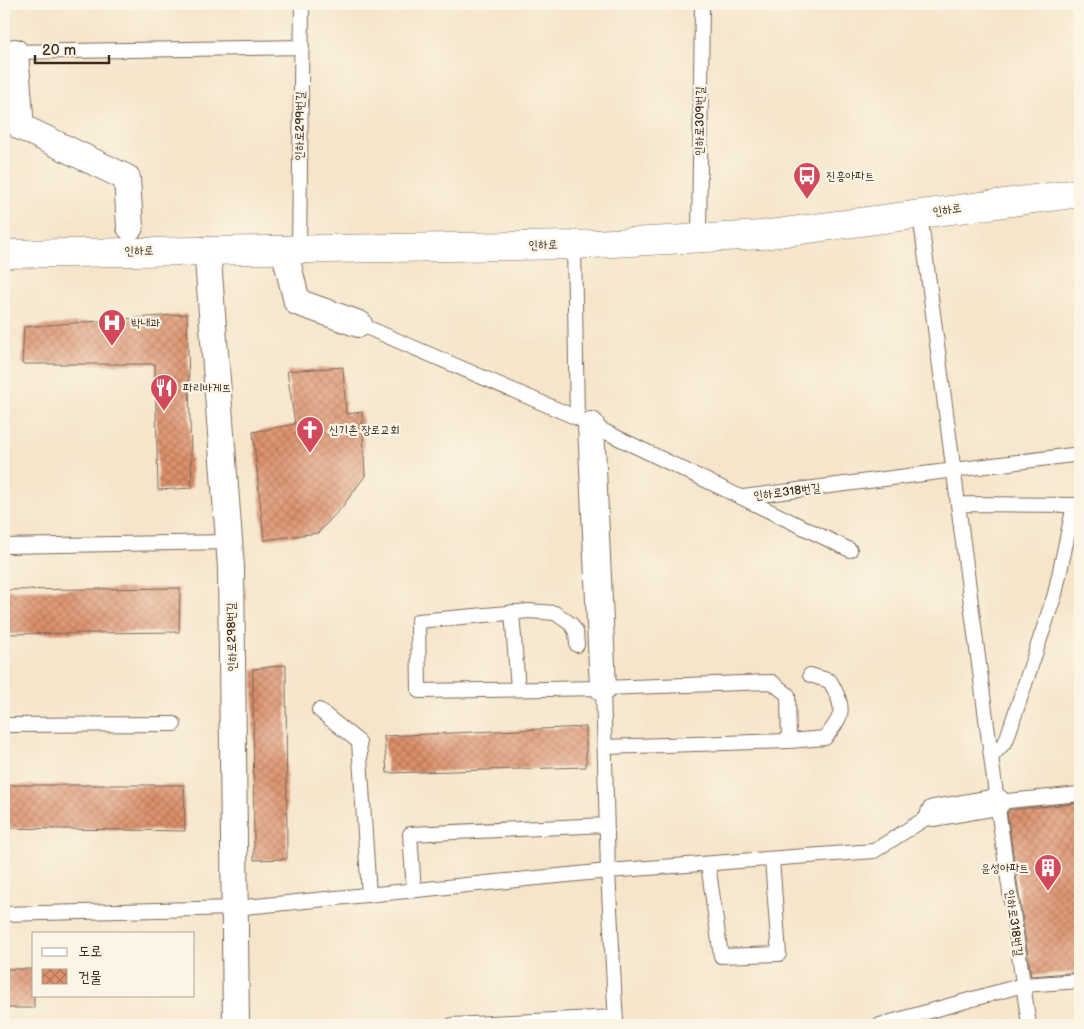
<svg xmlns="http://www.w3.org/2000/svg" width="1084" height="1029" font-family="'Balsamiq Sans','Poor Story',sans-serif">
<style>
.building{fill:url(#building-cross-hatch)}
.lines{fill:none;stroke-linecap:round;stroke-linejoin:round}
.lane-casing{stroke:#7c6b5a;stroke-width:16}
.street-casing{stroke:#7c6b5a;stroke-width:28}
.secondary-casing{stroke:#7c6b5a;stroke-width:29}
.lane{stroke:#fff;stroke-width:14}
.street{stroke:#fff;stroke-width:26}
.secondary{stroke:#fff;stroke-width:28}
.labels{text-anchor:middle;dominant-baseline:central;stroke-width:4.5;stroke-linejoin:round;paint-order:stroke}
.street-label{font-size:12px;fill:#3b2a1e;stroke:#fcf5e5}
.poi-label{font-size:12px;fill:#3b2a1e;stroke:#fcf5e5;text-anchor:start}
</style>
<defs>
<pattern id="building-cross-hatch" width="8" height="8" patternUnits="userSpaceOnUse" patternTransform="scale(1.25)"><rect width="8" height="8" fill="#dd906c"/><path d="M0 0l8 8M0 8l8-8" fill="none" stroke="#b47658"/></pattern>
</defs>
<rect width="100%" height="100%" fill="#fcf5e5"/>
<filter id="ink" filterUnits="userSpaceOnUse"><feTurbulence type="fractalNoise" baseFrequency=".02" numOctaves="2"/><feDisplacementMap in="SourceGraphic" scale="10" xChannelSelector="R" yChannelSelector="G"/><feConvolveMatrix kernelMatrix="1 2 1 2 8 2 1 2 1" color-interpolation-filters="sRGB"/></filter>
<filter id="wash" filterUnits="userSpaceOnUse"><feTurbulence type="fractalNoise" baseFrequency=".0096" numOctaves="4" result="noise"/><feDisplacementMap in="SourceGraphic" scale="20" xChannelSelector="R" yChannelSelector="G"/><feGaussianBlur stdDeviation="1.12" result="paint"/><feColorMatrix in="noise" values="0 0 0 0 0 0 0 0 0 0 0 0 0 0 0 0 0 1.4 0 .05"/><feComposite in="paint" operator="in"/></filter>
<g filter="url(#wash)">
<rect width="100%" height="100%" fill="#f5e5ca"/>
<g id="blocks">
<path class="building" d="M187,314L192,488L158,490L155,364H22L24,327Z
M343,367L346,414L362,412L365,476L342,507L318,533L264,540L253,432L295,424L287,371Z
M180,588L179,632L4,634V590Z
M286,665L287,859L254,860L253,669Z
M586,727V767L387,773L384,736Z
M4,785H184L185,831L4,828Z
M1080,803V972L1031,976L1007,813L1009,810Z
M4,969H34V1008H4Z"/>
</g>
</g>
<g filter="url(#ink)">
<use href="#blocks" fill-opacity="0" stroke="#7c6b5a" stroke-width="1"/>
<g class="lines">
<defs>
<path id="lane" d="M10,52L302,47
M920,214L997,802L1029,1025
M699,238L702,4
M574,245L577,418
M299,248L302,4
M359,324L577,418L850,550
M743,497L1080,454
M958,504L1080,505
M4,546L229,542
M512,612L518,689
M577,645L576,632L571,624L555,613L529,611L418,621L419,691L603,688L608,871L616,1025
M603,688L772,682L788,695L789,741L605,747
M319,710L359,742L369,895
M4,725L174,724
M789,741L825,738C845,714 845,708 830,681L810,675
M991,757L1006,741L1055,594L1074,505
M997,802L1080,794
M708,864L721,956L779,954L772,859
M414,890L410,834L606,825
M4,914L235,908L608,871L874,851L934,813
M452,1025L616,1017
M880,1025L1023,985L1080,981"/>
<path id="street" d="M15,52L21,127L127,178L130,227
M284,249L297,302L359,324
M205,250L208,260L231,567L236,1025
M591,425L603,688
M934,813L997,802"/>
<path id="secondary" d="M4,254L574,245L762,235L1080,193"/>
</defs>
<use href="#lane" class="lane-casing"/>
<use href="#street" class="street-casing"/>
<use href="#secondary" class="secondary-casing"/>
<use href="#lane" class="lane"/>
<use href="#street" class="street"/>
<use href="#secondary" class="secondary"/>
</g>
</g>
<defs>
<symbol id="bus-pin" viewBox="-11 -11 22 30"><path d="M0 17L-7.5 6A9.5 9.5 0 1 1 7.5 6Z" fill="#d1495b" stroke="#fcf5e5"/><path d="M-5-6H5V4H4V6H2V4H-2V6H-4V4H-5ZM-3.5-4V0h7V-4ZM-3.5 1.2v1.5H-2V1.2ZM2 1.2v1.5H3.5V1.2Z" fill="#fff"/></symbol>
<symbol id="hospital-pin" viewBox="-11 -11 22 30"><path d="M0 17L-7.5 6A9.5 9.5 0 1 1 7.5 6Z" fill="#d1495b" stroke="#fcf5e5"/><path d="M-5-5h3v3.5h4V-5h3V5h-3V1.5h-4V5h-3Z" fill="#fff"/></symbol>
<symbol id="restaurant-pin" viewBox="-11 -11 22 30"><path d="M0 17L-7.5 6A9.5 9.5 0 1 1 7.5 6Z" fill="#d1495b" stroke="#fcf5e5"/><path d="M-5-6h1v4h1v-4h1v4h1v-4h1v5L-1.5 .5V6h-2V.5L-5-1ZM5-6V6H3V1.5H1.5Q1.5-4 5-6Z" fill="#fff"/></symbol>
<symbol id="church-pin" viewBox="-11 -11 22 30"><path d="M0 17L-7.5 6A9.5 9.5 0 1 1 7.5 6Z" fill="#d1495b" stroke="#fcf5e5"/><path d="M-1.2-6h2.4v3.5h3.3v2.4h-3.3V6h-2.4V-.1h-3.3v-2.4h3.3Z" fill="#fff"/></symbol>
<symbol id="building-pin" viewBox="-11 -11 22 30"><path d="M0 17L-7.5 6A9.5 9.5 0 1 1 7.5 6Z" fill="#d1495b" stroke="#fcf5e5"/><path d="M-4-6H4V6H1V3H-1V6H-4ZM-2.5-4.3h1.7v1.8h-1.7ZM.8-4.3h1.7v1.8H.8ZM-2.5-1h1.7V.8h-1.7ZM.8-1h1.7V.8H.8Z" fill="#fff"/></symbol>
</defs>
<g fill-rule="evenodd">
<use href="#bus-pin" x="791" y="160" width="32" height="43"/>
<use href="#hospital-pin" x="96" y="307" width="32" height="43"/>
<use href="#restaurant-pin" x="148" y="372" width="32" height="43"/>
<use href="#church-pin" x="294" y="414" width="32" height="43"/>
<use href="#building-pin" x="1032" y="852" width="32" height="43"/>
</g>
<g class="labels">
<g class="street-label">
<text transform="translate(700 121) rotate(-89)">인하로309번길</text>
<text transform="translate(300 126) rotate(-89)">인하로299번길</text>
<text transform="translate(947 210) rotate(-8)">인하로</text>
<text transform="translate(543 245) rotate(-1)">인하로</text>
<text transform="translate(139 251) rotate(-1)">인하로</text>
<text transform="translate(787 492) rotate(-7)">인하로318번길</text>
<text transform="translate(232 637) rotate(-91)">인하로298번길</text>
<text transform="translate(1014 923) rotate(82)">인하로318번길</text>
</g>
<g class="poi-label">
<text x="826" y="176">진흥아파트</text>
<text x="131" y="323">박내과</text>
<text x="183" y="388">파리바게뜨</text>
<text x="329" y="430">신기촌 장로교회</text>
<text x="1029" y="868" text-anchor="end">윤성아파트</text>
</g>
</g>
<rect width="1084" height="1029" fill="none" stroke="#fcf5e5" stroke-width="20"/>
<rect x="32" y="932" width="162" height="65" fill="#fcf5e5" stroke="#afa495"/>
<rect x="42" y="948" width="25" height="8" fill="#ffffff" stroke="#afa495"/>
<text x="78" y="956" font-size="15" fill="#3b2a1e">도로</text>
<rect x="42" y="969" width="25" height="15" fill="url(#building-cross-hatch)" stroke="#afa495"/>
<text x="78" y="982" font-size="15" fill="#3b2a1e">건물</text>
<path d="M35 55v8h74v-8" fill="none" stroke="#3b2a1e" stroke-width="2.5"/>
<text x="42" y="55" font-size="15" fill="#3b2a1e" stroke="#fcf5e5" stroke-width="4" paint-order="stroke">20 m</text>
</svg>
